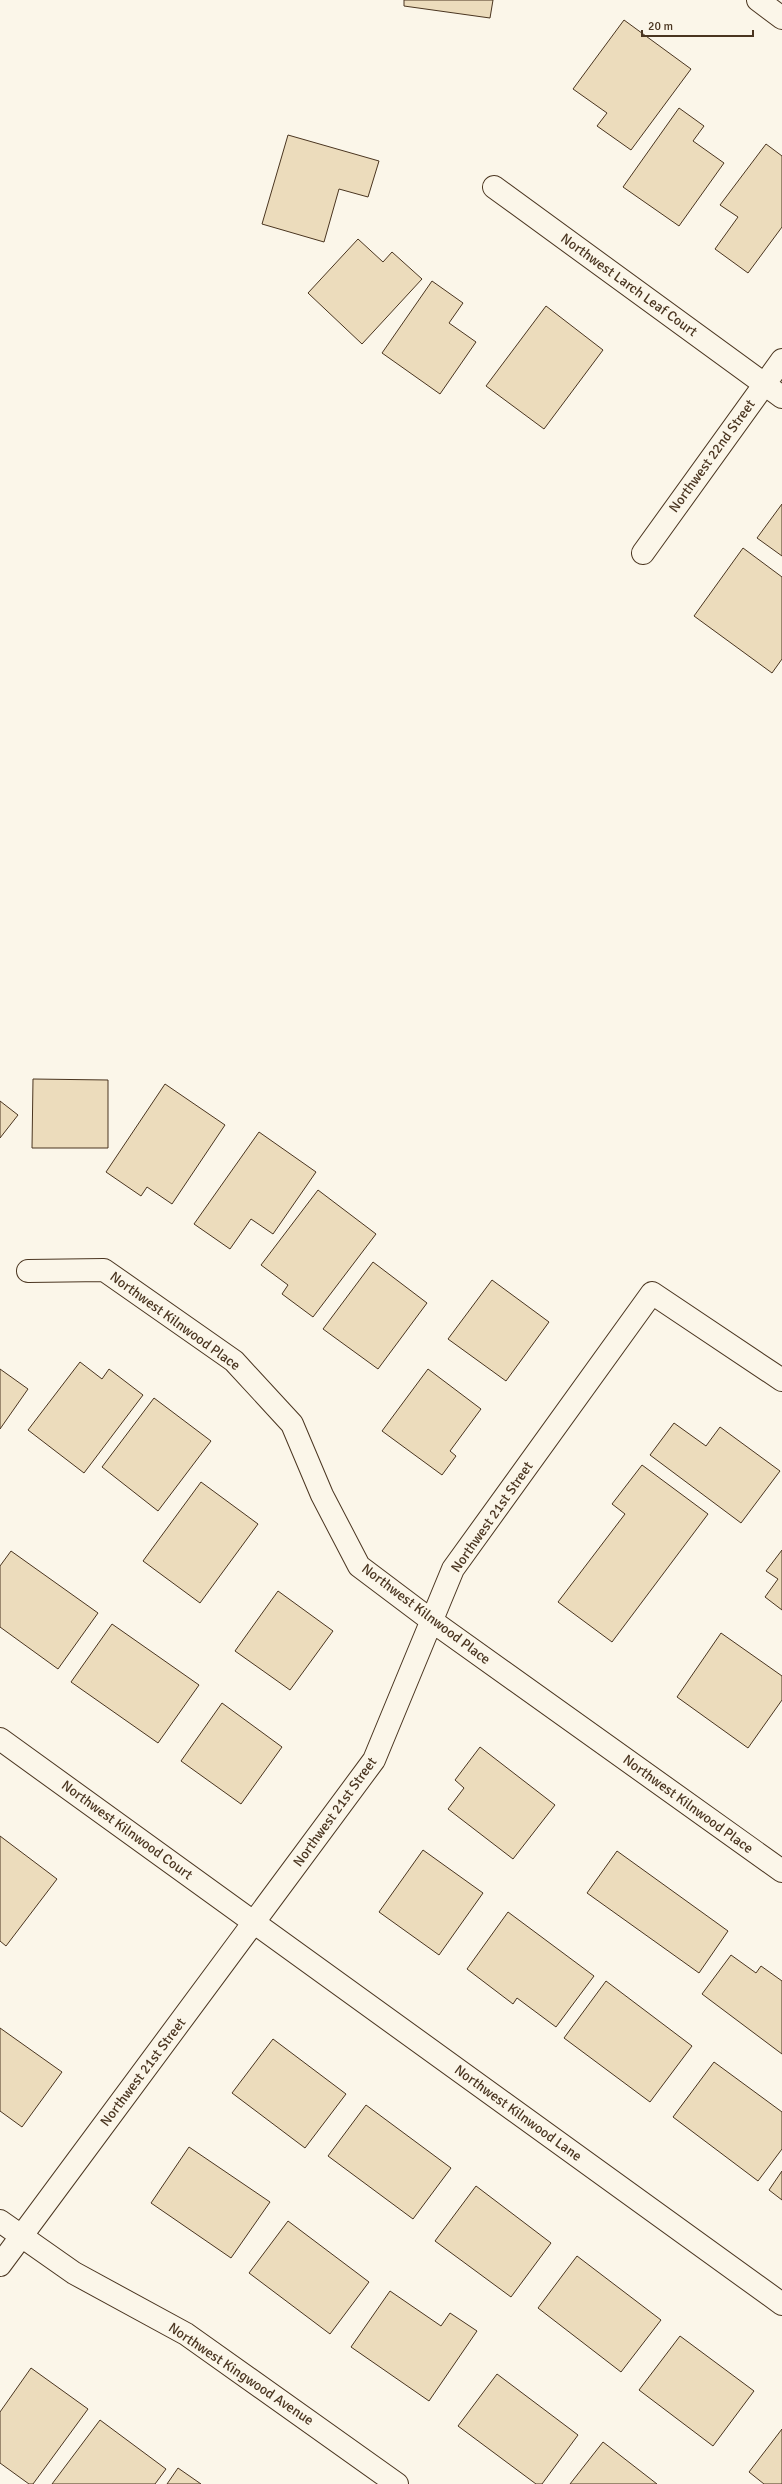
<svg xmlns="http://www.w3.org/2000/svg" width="782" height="2484" font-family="Signika,sans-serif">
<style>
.building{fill:#ecdcbc;stroke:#4a3520}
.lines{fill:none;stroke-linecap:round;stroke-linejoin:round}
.minor-casing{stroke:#4a3520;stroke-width:24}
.tertiary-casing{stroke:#4a3520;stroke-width:24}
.minor{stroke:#fbf6e9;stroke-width:22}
.tertiary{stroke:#fbf6e9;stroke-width:22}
.labels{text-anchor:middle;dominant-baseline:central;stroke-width:3;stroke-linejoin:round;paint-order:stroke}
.street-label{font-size:14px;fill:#4a3520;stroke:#fbf6e9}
</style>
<rect width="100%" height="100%" fill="#fbf6e9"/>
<path class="building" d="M404,0H493L490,18L404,6Z
M624,20L691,69L631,150L597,126L607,113L573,89Z
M679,108L704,126L693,141L724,163L679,226L623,187Z
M288,135L379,161L368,197L339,189L324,242L262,224Z
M766,144L782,156V227L748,273L715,249L738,217L720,205Z
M358,239L383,262L392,252L422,279L362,344L308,293Z
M432,281L463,303L449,323L476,342L440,394L382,353Z
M546,306L603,350L544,429L486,386Z
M782,504V556L757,538Z
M743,548L782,577V659L772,673L694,616Z
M33,1079L108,1080V1148H32Z
M165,1084L225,1125L172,1204L147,1187L141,1196L106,1172Z
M0,1101L18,1115L0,1138Z
M259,1132L316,1172L273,1234L251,1219L230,1249L194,1224Z
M318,1190L376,1234L313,1317L282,1294L288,1285L261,1265Z
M373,1262L427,1303L378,1369L323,1329Z
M492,1280L549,1322L506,1381L448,1339Z
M80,1362L102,1379L109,1369L143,1395L84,1473L28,1430Z
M0,1369L28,1389L0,1429Z
M428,1369L481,1409L450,1451L456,1456L442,1475L382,1431Z
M154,1398L211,1441L158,1511L102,1467Z
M674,1423L706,1446L720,1427L780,1471L741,1523L650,1455Z
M642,1465L708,1514L612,1642L558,1602L625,1514L612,1504Z
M201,1482L258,1524L200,1603L143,1561Z
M782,1550V1610L765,1597L778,1579L766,1571Z
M11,1551L98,1613L58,1669L0,1627V1566Z
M278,1591L333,1631L290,1690L235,1651Z
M112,1624L199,1685L158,1743L71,1682Z
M721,1633L782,1676V1700L748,1748L677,1697Z
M222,1703L282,1747L241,1804L181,1761Z
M480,1747L555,1805L513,1859L448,1809L464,1788L455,1780Z
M0,1836L57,1879L6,1946L0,1941Z
M423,1850L483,1893L439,1955L379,1912Z
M617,1851L728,1931L699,1973L587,1893Z
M508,1912L594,1976L556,2027L517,1998L513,2004L467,1969Z
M731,1955L756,1973L761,1966L782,1981V2054L702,1994Z
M606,1981L692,2046L650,2102L564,2038Z
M0,2028L62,2072L22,2127L0,2111Z
M273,2039L346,2094L305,2148L232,2093Z
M714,2062L782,2112V2149L758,2181L673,2117Z
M366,2105L451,2168L413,2219L328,2156Z
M189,2147L270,2202L231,2258L151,2203Z
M782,2171V2200L769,2190Z
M476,2186L551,2243L511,2297L435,2241Z
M288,2221L369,2282L330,2334L249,2273Z
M577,2256L661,2320L621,2372L538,2308Z
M390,2291L441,2326L450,2313L477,2331L429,2401L351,2347Z
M680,2336L754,2391L713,2446L639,2390Z
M31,2368L88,2409L33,2484H29L0,2463V2412Z
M497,2374L578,2435L542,2484H536L458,2426Z
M100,2420L166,2469L155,2484H52Z
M782,2429V2484H764L749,2472Z
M603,2442L657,2484H570Z
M178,2468L201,2484H167Z"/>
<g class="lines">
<defs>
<path id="minor" d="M494,187L782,397
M643,553L782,360
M28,1271L104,1270L234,1361L292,1424L322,1495L359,1566L432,1621L782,1871
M0,1739L782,2304
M0,2221L74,2273L186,2334L397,2484
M0,2265L374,1760L453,1569L652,1293L782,1380"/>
<path id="tertiary" d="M758,0L782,18"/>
</defs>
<use href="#minor" class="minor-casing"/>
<use href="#tertiary" class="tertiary-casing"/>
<use href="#minor" class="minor"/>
<use href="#tertiary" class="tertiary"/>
</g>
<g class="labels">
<g class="street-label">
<text transform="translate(629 285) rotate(36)">Northwest Larch Leaf Court</text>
<text transform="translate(712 456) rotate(-54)">Northwest 22nd Street</text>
<text transform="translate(175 1321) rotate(36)">Northwest Kilnwood Place</text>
<text transform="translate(492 1517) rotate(-55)">Northwest 21st Street</text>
<text transform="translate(426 1614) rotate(37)">Northwest Kilnwood Place</text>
<text transform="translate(688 1804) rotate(36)">Northwest Kilnwood Place</text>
<text transform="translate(335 1812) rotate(-54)">Northwest 21st Street</text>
<text transform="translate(127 1830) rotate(36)">Northwest Kilnwood Court</text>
<text transform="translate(143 2072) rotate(-53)">Northwest 21st Street</text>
<text transform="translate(518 2113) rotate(36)">Northwest Kilnwood Lane</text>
<text transform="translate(241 2374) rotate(34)">Northwest Kingwood Avenue</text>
</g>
</g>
<path d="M642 30v6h111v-6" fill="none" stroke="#4a3520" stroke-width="2"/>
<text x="648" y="30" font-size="12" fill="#4a3520" stroke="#fbf6e9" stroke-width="3" paint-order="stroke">20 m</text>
</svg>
